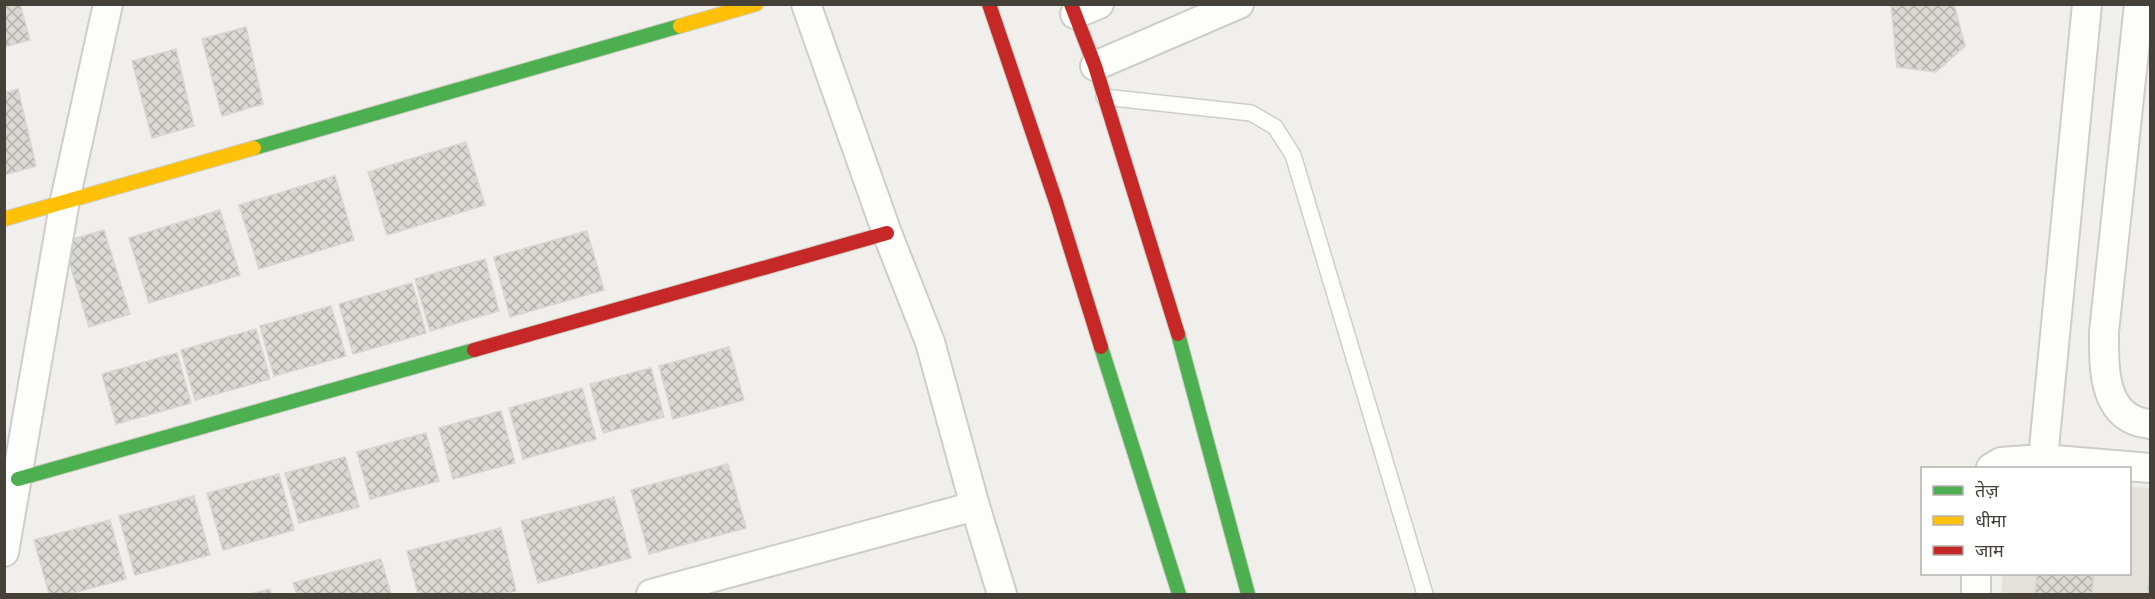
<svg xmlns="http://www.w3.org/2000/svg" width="2155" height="599" font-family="Quicksand,'Noto Sans Devanagari',sans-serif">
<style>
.residential{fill:#e3e1d9}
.building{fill:url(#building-cross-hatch);stroke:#d8d6d1;stroke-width:1.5}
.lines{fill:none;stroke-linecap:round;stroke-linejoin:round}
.lane-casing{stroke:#cecdc9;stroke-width:18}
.street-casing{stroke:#cecdc9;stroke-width:32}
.fast-casing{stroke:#ceccc2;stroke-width:16}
.slow-casing{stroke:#ceccc2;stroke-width:16}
.jam-casing{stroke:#ceccc2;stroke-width:16}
.lane{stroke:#fdfdfc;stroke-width:15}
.street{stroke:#fdfdfc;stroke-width:28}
.fast{stroke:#4caf50;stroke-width:14}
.slow{stroke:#ffc107;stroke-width:14}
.jam{stroke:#c62828;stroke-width:14}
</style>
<defs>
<pattern id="building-cross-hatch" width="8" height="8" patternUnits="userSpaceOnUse" patternTransform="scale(1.5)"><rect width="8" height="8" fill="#d9d8d3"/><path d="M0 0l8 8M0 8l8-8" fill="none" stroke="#b2b1ac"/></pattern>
</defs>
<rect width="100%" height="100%" fill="#f0efeb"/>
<path class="residential" d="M2130,487L2150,488V594H2001L2003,574H2130Z"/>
<path class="building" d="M4,4H20L30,40L4,47Z
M1891,4H1954L1965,46L1936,72L1897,67Z
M246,27L263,104L222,116L202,39Z
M176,49L194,126L152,138L132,61Z
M18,89L36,166L4,175V93Z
M466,142L485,205L387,235L368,172Z
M335,176L354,240L259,269L239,205Z
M220,210L240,275L149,303L129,238Z
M104,230L130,314L89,327L63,242Z
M587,231L604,290L510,317L494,257Z
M485,259L499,311L430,331L415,279Z
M412,283L426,333L353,354L339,304Z
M331,306L346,356L274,376L260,326Z
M256,329L270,379L195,400L181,350Z
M729,347L744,400L673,419L659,366Z
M177,353L191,403L116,424L102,374Z
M651,368L664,417L603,433L590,384Z
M582,388L596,439L523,459L509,408Z
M501,411L515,463L453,479L439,428Z
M426,433L439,481L370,499L357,452Z
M345,457L359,507L299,523L285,473Z
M728,464L746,528L649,554L631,490Z
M279,474L294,530L223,550L207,493Z
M194,496L210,555L135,575L119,516Z
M614,497L631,558L538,583L521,521Z
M110,520L126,579L69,594H49L34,540Z
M501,528L516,591L500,594H418L407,551Z
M381,559L391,594H297L293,583Z
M2150,561V594H2147Z
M2037,574H2094L2092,594H2035Z
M270,589L271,594H250Z"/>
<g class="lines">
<defs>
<path id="lane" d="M1104,97L1251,113L1275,127L1293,155L1425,594"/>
<path id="street" d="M806,4L887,233L930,342L975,506L1002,594
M2087,4L2043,459L2150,468
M2139,4L2104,332C2104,368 2102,419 2150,424
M1075,14L1099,4
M1095,66L1239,4
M1991,468L2001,462L2043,459
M4,552L65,200L108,4
M651,594L975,506
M1976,594V574"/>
<path id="fast" d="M254,148L680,26
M1178,334L1248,594
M1101,347L1179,594
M18,479L474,350"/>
<path id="slow" d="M680,26L756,4
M4,219L254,148"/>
<path id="jam" d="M989,4L1056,202L1101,347
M1071,4L1095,66L1178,334
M474,350L887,233"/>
</defs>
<use href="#lane" class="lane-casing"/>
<use href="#street" class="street-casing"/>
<use href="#fast" class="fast-casing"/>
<use href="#slow" class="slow-casing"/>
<use href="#jam" class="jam-casing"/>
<use href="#lane" class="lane"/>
<use href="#street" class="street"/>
<use href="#fast" class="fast"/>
<use href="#slow" class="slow"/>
<use href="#jam" class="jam"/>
</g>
<rect width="2155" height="599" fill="none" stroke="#454138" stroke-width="12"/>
<rect x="1921" y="467" width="210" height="108" fill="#ffffff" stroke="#b5b3af" stroke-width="1.5"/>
<rect x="1933" y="486" width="30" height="9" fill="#4caf50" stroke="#b5b3af" stroke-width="1.5"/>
<text x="1975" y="497" font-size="18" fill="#454138">तेज़</text>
<rect x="1933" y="516" width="30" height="9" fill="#ffc107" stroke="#b5b3af" stroke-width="1.5"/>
<text x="1975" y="527" font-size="18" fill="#454138">धीमा</text>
<rect x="1933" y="546" width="30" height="9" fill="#c62828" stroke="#b5b3af" stroke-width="1.5"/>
<text x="1975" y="557" font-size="18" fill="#454138">जाम</text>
</svg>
